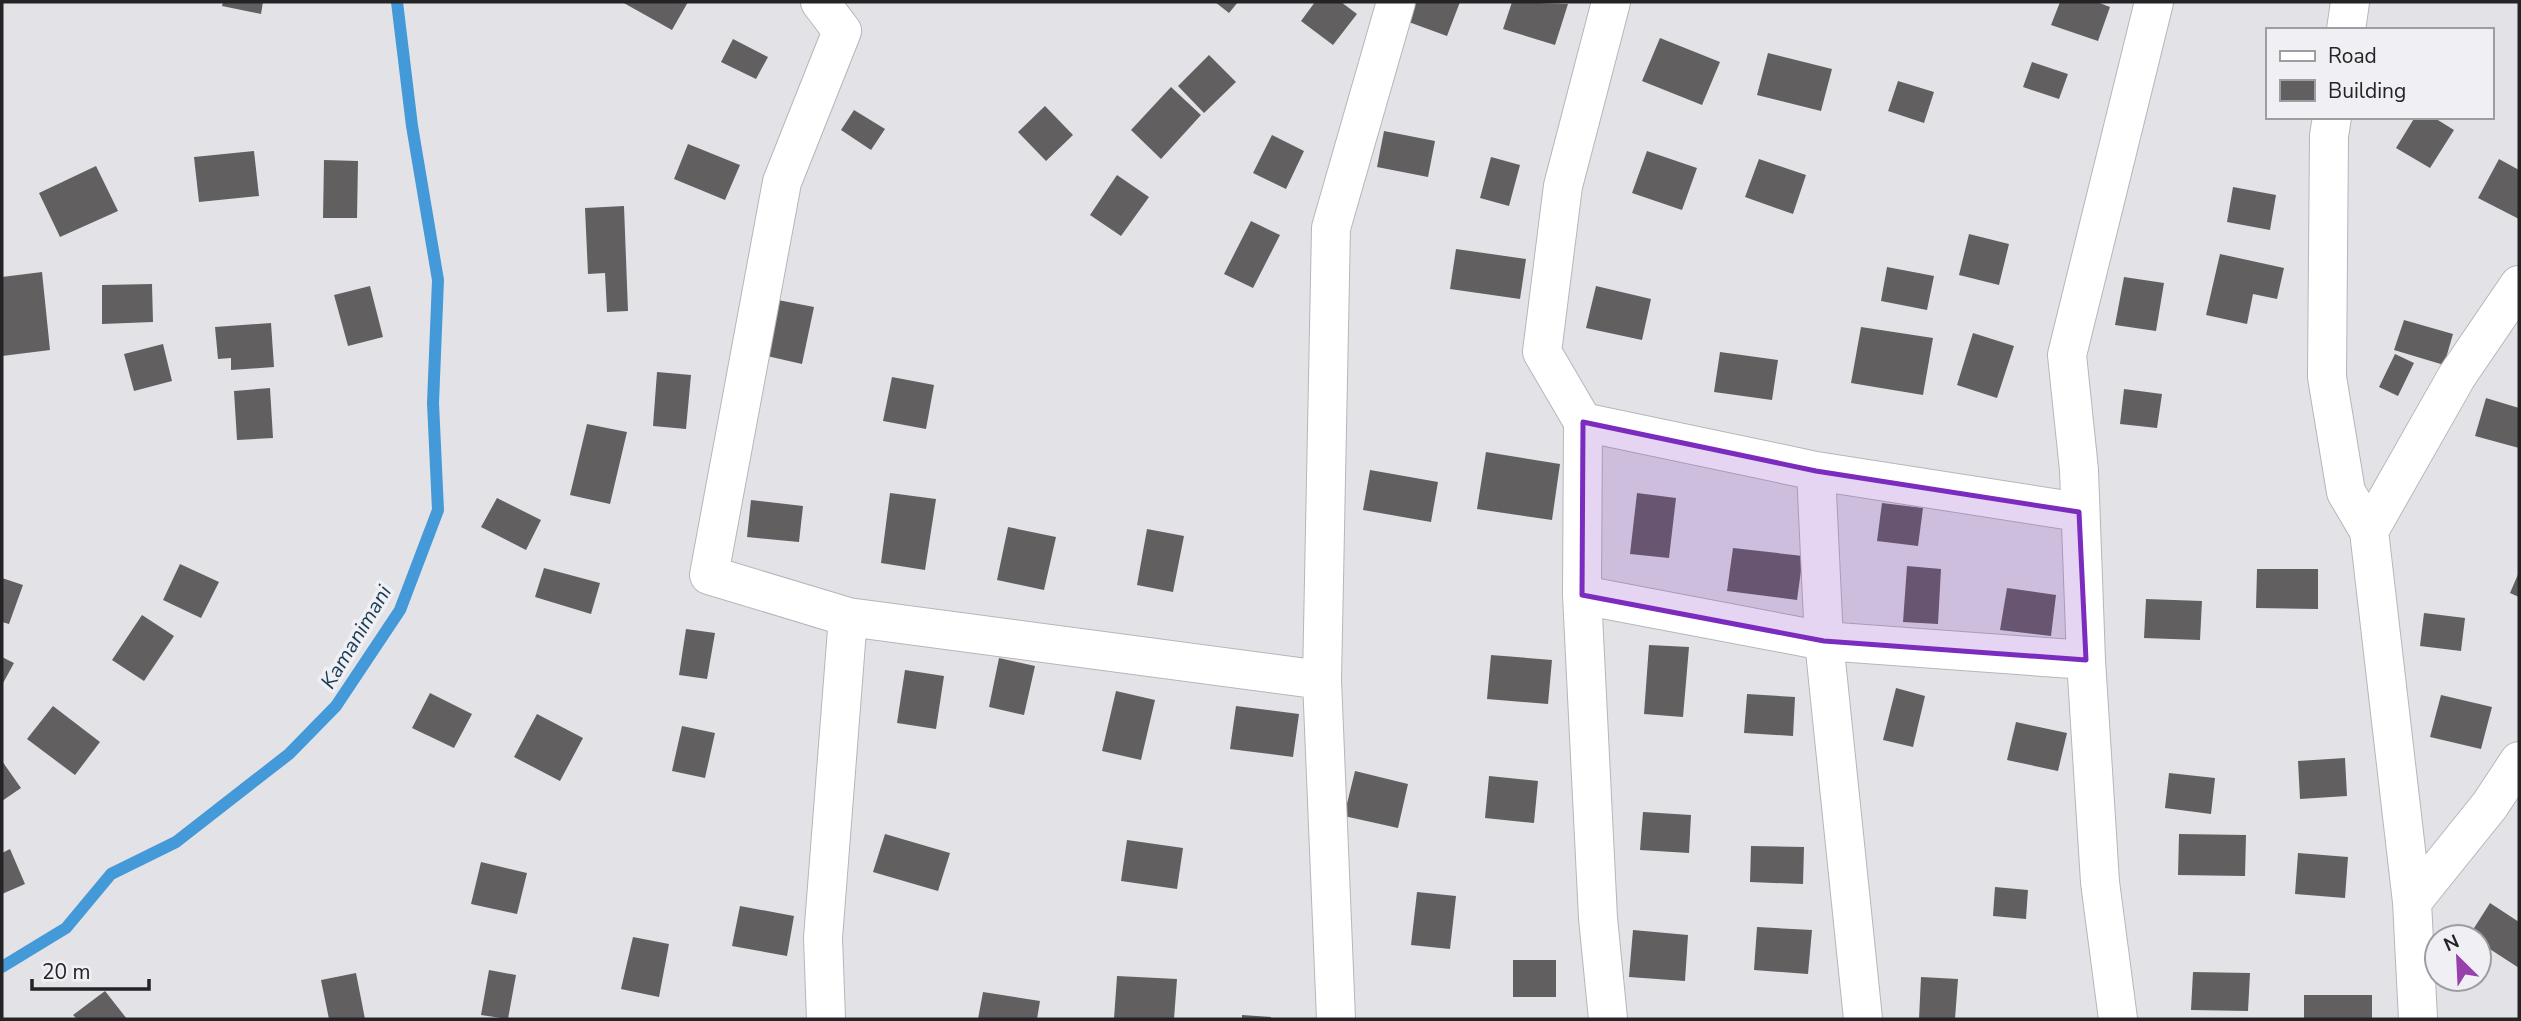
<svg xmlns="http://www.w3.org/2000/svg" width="2521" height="1021" font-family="'Nunito Sans',sans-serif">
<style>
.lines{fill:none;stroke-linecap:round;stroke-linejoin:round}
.stream{stroke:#4499d8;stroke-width:12}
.building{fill:#625f60}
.minor-casing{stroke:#b6b6ba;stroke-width:40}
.minor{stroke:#fff;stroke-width:38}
.marked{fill:#7b2cbf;fill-opacity:0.2;stroke:#7b2cbf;stroke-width:5;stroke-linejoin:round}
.labels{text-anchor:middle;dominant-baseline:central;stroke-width:7;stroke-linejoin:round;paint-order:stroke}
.water-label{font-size:21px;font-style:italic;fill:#173b55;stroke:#f0f0f4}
</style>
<rect width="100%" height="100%" fill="#e3e3e7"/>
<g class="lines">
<path class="stream" d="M2,967L66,928L111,874L176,842L289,754L336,706L400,610L438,510L433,403L438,280L412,126L397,2"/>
</g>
<path class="building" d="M223,2H263L261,14L222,6Z
M622,2H688L672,30Z
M1215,2H1238L1229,13Z
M1315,2H1341L1357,14L1333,45L1301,21Z
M1414,2H1460L1447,36L1406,21Z
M1512,2L1568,4L1555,45L1503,29Z
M2060,2H2097L2110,7L2098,41L2051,25Z
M1660,38L1720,62L1702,105L1642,81Z
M733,39L768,57L756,79L721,62Z
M1768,53L1832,69L1821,111L1757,95Z
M1209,55L1236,82L1204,113L1178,86Z
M2032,62L2068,74L2059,99L2023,87Z
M1898,81L1934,92L1924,123L1888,111Z
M1171,87L1201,115L1161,159L1131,130Z
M1045,106L1073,135L1046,161L1018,132Z
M854,110L885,129L871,150L841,130Z
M2415,117H2433L2454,130L2430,168L2396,148Z
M1384,131L1435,141L1428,177L1377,167Z
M1272,135L1304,151L1286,189L1253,173Z
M688,144L740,165L725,200L674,179Z
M254,151L259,196L199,202L194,157Z
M1647,151L1697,168L1682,210L1632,193Z
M1491,157L1520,165L1509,206L1480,198Z
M1759,159L1806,175L1793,214L1745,197Z
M2499,159L2519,170V219L2478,198Z
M324,160L358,161L357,218H323Z
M96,166L118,211L60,237L39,193Z
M1117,175L1149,197L1121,236L1090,215Z
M2233,187L2276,195L2270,230L2227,222Z
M624,206L628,311L607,312L605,273L588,274L585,208Z
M1251,221L1280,235L1253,288L1224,274Z
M1969,234L2009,244L1999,285L1959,275Z
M1456,249L1526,259L1520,299L1450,289Z
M2220,254L2284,268L2277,299L2253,294L2247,324L2206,315Z
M1887,267L1934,276L1927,310L1881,301Z
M42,272L50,350L2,356V277Z
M2124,277L2164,283L2156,331L2115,325Z
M152,284L153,322L102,324V285Z
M370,286L383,337L348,346L334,295Z
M1596,286L1651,299L1642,340L1586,328Z
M778,300L814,307L802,364L767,356Z
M2404,320L2453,334L2444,365L2394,350Z
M271,323L274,367L231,370V358L218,359L215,327Z
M1861,327L1933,338L1923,395L1851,383Z
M1973,333L2014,346L1997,398L1957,385Z
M163,344L172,381L134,391L124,354Z
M1720,352L1778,360L1772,400L1714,392Z
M2395,354L2414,363L2398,396L2379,387Z
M657,372L691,375L686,429L653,426Z
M892,377L934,385L926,429L883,421Z
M270,388L273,438L237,440L234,391Z
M2124,389L2162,394L2157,428L2120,424Z
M2486,398L2519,408V448L2475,436Z
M587,424L627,432L610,504L570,495Z
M1486,452L1560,464L1552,520L1477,509Z
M1370,470L1438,482L1431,522L1363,510Z
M890,493L936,499L925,570L881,563Z
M1637,493L1676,498L1669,558L1630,554Z
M497,498L541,520L526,550L481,527Z
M751,500L803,506L799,542L747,537Z
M1882,503L1923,508L1918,546L1877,541Z
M1008,527L1056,537L1044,590L997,580Z
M1147,529L1184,536L1173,592L1137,585Z
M1733,548L1803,556L1797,600L1727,591Z
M180,564L219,582L201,618L163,600Z
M1907,566L1941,569L1938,624L1903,622Z
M544,568L600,583L591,614L535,597Z
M2257,569H2318V609L2256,608Z
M2519,572V597L2510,593Z
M2,578L23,585L9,624L2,622Z
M2007,588L2056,595L2051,636L2000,630Z
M2146,599L2202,601L2200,640L2144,638Z
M2424,613L2465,618L2461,651L2420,646Z
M142,615L174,636L144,681L112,660Z
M686,629L715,633L707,679L679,675Z
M1649,645L1689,647L1683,717L1644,714Z
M1491,655L1552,660L1548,704L1487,699Z
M2,657L14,663L2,685Z
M999,658L1035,666L1024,715L989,707Z
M905,670L944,676L936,729L897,723Z
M1896,688L1925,696L1913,747L1883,740Z
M1116,691L1155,700L1141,760L1102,751Z
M430,693L472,714L454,748L412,728Z
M1747,694L1795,697L1793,736L1744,733Z
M2441,695L2492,707L2481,749L2430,737Z
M53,706L100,742L75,775L27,739Z
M1236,706L1299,714L1293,757L1230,749Z
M537,714L583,738L560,781L514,757Z
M2016,722L2067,733L2058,771L2007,760Z
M682,726L715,733L705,778L672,771Z
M2345,758L2347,796L2300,799L2298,761Z
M2,761L21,788L2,801Z
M1355,771L1408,784L1398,828L1344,816Z
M2169,773L2215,778L2211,814L2165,808Z
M1489,776L1538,781L1534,823L1485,818Z
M1643,812L1691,815L1689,853L1640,850Z
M885,834L950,853L938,891L873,872Z
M2179,834L2246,835L2245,876L2178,875Z
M1127,840L1183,848L1177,889L1121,881Z
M1751,846L1804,847L1803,884L1750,882Z
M10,849L25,884L2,894V853Z
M2298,853L2348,857L2345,898L2295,894Z
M481,862L527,873L517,914L471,904Z
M1995,887L2028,890L2026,919L1993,916Z
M1417,892L1456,896L1450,949L1411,945Z
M2490,903L2519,922V968L2479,942V937L2469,936Z
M740,906L794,916L787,956L732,946Z
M1757,927L1812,930L1808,974L1754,970Z
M1633,930L1688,935L1685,981L1629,977Z
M633,937L669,944L659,997L621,989Z
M1513,960H1556V997H1513Z
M489,970L516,975L508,1019L481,1015Z
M2193,972L2250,973L2248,1011L2191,1010Z
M356,973L365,1019H329L321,980Z
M1117,976L1177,979L1174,1019H1114Z
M1921,977L1958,979L1955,1019H1919Z
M105,991L127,1019H77L73,1015Z
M983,992L1040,1001L1037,1019H978Z
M2304,995H2372V1019H2304Z
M1242,1015L1271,1017V1019H1242Z"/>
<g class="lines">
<defs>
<path id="minor" d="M820,2L842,31L782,182L709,575L848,617L1322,680
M2346,30L2350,2
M2332,117L2329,136L2327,377L2346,492L2369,531L2412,902L2418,1019
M1583,422L1816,471L2079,512
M1816,471L1824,641L1863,1019
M2369,531L2457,376L2519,285
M1582,595L1824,641L2086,660
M2412,902L2490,805L2519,761
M826,1019L823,938L848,617
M1336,1019L1322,680L1331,228L1396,2
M1608,1019L1598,918L1582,595L1583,422L1542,352L1563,186L1611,2
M2118,1019L2100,882L2086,660L2079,470L2067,355L2154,2"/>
</defs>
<use href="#minor" class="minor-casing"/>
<use href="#minor" class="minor"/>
</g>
<path class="marked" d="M1583,422L1816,471L2079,512L2086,660L1824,641L1582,595Z"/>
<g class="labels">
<g class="water-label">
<text transform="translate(356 637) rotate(-59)">Kamanimani</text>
</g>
</g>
<rect width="2521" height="1021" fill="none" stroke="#242426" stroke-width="7"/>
<rect x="2266" y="28" width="228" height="91" fill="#f0f0f4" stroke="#9e9ea2" stroke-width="2"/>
<rect x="2280" y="51" width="35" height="10" fill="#ffffff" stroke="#9e9ea2" stroke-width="2"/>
<text x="2328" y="63" font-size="21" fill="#242426">Road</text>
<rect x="2280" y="80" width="35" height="21" fill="#625f60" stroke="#9e9ea2" stroke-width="2"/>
<text x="2328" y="98" font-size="21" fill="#242426">Building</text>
<g transform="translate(2458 958) rotate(336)"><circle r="33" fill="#f0f0f4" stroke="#9e9ea2" stroke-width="2"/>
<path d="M0-5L12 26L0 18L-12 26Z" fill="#9840ac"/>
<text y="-10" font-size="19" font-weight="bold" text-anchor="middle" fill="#242426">N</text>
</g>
<path d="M32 979v10h117v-10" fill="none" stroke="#242426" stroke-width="3.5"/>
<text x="42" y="979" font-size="21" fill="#242426" stroke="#f0f0f4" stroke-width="5" paint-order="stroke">20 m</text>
</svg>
